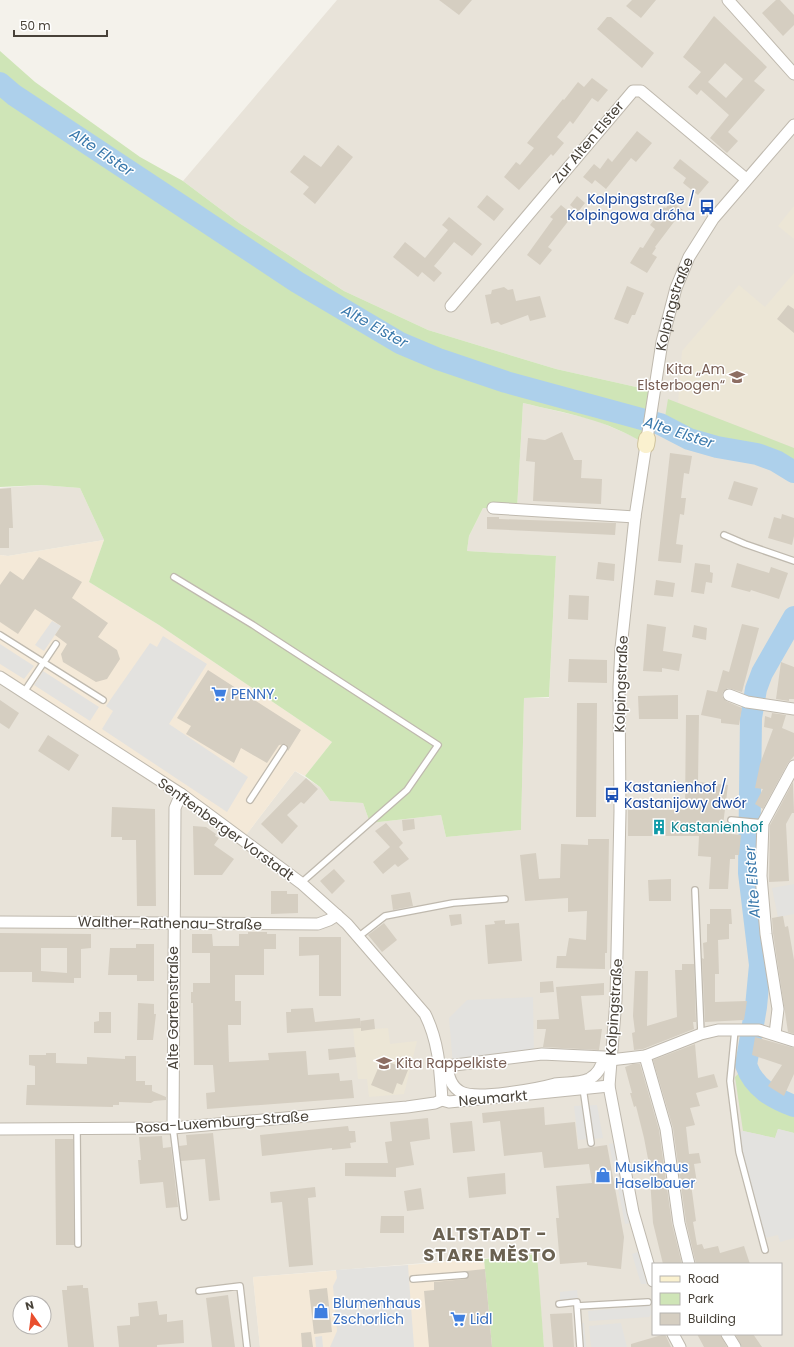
<svg xmlns="http://www.w3.org/2000/svg" width="794" height="1347" font-family="Poppins,sans-serif">
<style>
.residential{fill:#e8e3d9;fill-rule:evenodd}
.commercial{fill:#f4e9d8}
.education{fill:#ece6d6}
.green{fill:#cfe5b7}
.parking{fill:#e3e2df}
.lines{fill:none;stroke-linecap:round;stroke-linejoin:round}
.river{stroke:#add0eb;stroke-width:22}
.building{fill:#d5cec1;fill-rule:evenodd}
.lane-casing{stroke:#bfb9ae;stroke-width:8}
.street-casing{stroke:#bfb9ae;stroke-width:13}
.secondary-casing{stroke:#d0c49e;stroke-width:18}
.lane{stroke:#fff;stroke-width:5.5}
.street{stroke:#fff;stroke-width:11}
.secondary{stroke:#faf1cf;stroke-width:16}
.labels{text-anchor:middle;dominant-baseline:central;stroke-width:3;stroke-linejoin:round;paint-order:stroke}
.street-label{font-size:14px;fill:#484239;stroke:#fff}
.transit-label{font-size:14px;fill:#164399;stroke:#fff;text-anchor:end}
.education-label{font-size:14px;fill:#785e54;stroke:#fff;text-anchor:end}
.shop-label{font-size:14px;fill:#366cbe;stroke:#fff;text-anchor:start}
.culture-label{font-size:14px;fill:#0d838f;stroke:#fff;text-anchor:start}
.water-label{font-size:15px;font-style:italic;fill:#3a79ac;stroke:#fff}
.district-label{font-size:18px;font-weight:bold;letter-spacing:1px;fill:#6a6151;stroke:#fff}
</style>
<rect width="100%" height="100%" fill="#f4f2eb"/>
<path class="residential" d="M337,0H794V123L688,256L654,391L556,369L428,330L344,291L239,223L183,181Z
M794,128V1347H680L674,1334H781V1264H653L643,1246L609,1086L620,687L636,518L677,289L699,242Z
M523,403L595,420L632,436L645,445L620,648L619,810L608,1086L653,1282V1334H673L679,1347H544L536,1254L253,1277L260,1347H0V677L243,839L295,771L320,787L330,801L363,803L370,823L441,815L446,837L521,830L524,698H549L556,556L467,551L469,536L483,508L517,509ZM20,1303H44V1327H20Z
M41,485L80,488L104,540L8,556L0,555V488Z"/>
<path class="commercial" d="M104,540L89,582L159,625L332,742L305,776L295,771L243,839L0,676V555L8,556Z
M484,1259L492,1347H260L253,1277Z"/>
<path class="education" d="M794,206V239L778,226Z
M794,273V448L678,403L682,351L739,285L765,307Z
M361,1027V1030L388,1028L390,1044L417,1041L404,1094L369,1097L367,1079H358L353,1028Z"/>
<path class="green" d="M0,51L35,82L140,157L183,181L239,223L344,291L428,330L556,369L654,391L645,444C608,420 565,413 523,403L517,509L483,508L469,536L467,551L556,556L549,697L524,698L521,830L446,837L441,815L370,823L363,803L330,801L320,787L305,776L332,742L159,625L89,582L104,540L80,488L41,485L0,487Z
M668,399L794,448V472L776,461L741,450L717,447L664,423Z
M746,1072L760,1092L772,1103L794,1111V1133L778,1129L775,1138L743,1131L735,1077L738,1074Z
M537,1254L544,1347H492L484,1259Z"/>
<path class="parking" d="M52,621L61,626L44,651L35,645Z
M163,636L207,664L169,724L248,777L227,812L102,729L113,711L106,706L150,643L157,647Z
M0,644L34,666L24,679L0,664Z
M43,671L99,707L90,721L34,685Z
M794,884V914L778,917L772,888Z
M533,997L534,1056L453,1065L449,1018L467,1000Z
M597,1105L603,1138L578,1140L574,1106Z
M778,1129L794,1133V1238L780,1242L778,1235L761,1239L737,1133L743,1131L775,1138Z
M615,1143L631,1223L625,1224L609,1144Z
M638,1252L647,1284H641L632,1254Z
M408,1265L414,1347H330L337,1331L333,1286L337,1278L336,1270Z
M577,1290L578,1299L560,1300V1292Z
M650,1305L652,1314L649,1317L589,1321L588,1311Z
M584,1323L586,1347H582L580,1324Z
M621,1323L627,1347H591L589,1326Z
M322,1336L323,1347H316L315,1337Z"/>
<g class="lines">
<path class="river" d="M0,83L14,95L297,282L400,343L438,359L506,382L660,424L689,439L717,447L757,454L776,461L794,472
M794,617L762,673L756,689L751,718L749,873L760,965L756,1007L746,1065C754,1088 773,1098 794,1106"/>
</g>
<path class="building" d="M439,0H472L459,15Z
M632,0H656L641,18L626,6Z
M776,0H780L794,15V25L783,36L762,13Z
M714,16L767,67L754,81L765,90L728,132L738,141L727,153L710,138L729,115L701,90L697,95L688,87L701,72L683,57ZM725,63L743,79L726,98L708,82Z
M607,17H611L654,53L642,68L597,29Z
M592,78L608,90L598,102L592,98L573,124L570,121L557,137L564,143L553,156L551,154L519,190L504,177L516,162L520,165L534,148L527,143L563,99L564,100L578,82L584,87Z
M637,131L652,143L636,162L631,158L606,189L595,180L592,184L583,177L594,164L600,169L608,158L612,162Z
M338,145L353,157L315,204L303,194L309,187L290,172L304,155L321,167Z
M680,159L709,182L698,195L683,183L686,178L673,168Z
M487,195L504,209L494,221L477,207Z
M577,196L585,203L578,212L570,205Z
M671,201L683,210L655,247L656,248L652,254L657,257L647,273L630,263L640,247L643,248L655,229L650,225L664,207L666,208Z
M561,205L573,215L548,247L552,250L540,265L527,255L553,219L550,217Z
M449,217L482,244L472,256L454,242L434,266L442,273L434,282L422,272L418,277L393,257L405,242L425,258L448,230L442,225Z
M627,286L644,293L635,315H632L628,324L614,319Z
M504,287L508,290L513,289L516,301L540,296L546,317L530,321L528,315L501,325L498,322L491,324L485,295L491,294L492,290Z
M788,305L794,309V333L777,319Z
M562,432L574,460H582L581,478L602,479L601,504L533,501L535,462L526,461L528,438L545,440Z
M670,453L692,456L689,474L684,473L681,498H686L684,515L680,514L676,544L683,545L681,563L658,561Z
M734,481L758,488L752,506L728,499Z
M11,488L13,528H9V548H0V489Z
M782,514L794,518V536L792,545L768,538L774,517L781,519Z
M487,517H499V519L616,523L615,535L487,529Z
M39,557L82,582L72,598L108,623L98,637L117,650L120,659L107,679L96,682L63,662L61,654L67,644L55,635L61,626L35,609L18,634L0,622V585L10,571L23,580Z
M598,562L615,564L614,581L596,579Z
M695,563L710,565V572L713,573L712,583L706,582L704,594L691,592Z
M737,563L769,573L771,567L788,573L779,599L751,590L750,592L731,587Z
M656,580L675,583L673,597L654,595Z
M569,595L589,596L588,620L568,619Z
M647,624L666,627L663,651L682,654L679,671L662,668V672L643,671Z
M742,624L759,628L751,658L742,692L728,688L723,692L722,696L726,701L742,708L739,725L721,723V719L701,715L707,690L717,692L723,670L729,672Z
M694,625L707,628L706,640L692,637Z
M569,659L607,660V683L568,682Z
M781,662L794,667V699H789V701L776,699Z
M208,670L301,730L288,751L286,744L279,745L267,763L241,748L234,763L186,734L191,726L177,718Z
M678,695V719H639L638,696Z
M0,700L19,713L9,729L0,723Z
M577,703H597L596,817H576Z
M772,713L786,715L782,728L794,733V756L788,763L763,809L755,804L763,789L755,788L760,764L773,729L764,727L765,716L771,718Z
M686,715H699L698,782L728,785L722,833L741,835L739,855H735V859H730L728,889H709L711,857L698,856L699,836H628V810H685Z
M48,735L79,755L69,771L38,751Z
M306,778L318,789L304,804L301,802L287,815L298,826L282,844L261,824Z
M793,782L794,813H792L786,824L789,881L769,882L770,825Z
M112,807L155,809L156,906H137L136,840H122V837H111Z
M414,819L415,829L403,831L402,820Z
M386,823L403,843L399,847L409,859L398,867L395,864L383,874L373,862L390,847L375,831Z
M193,826L206,827L216,834L215,836L219,838L214,845L234,859L222,875H194Z
M588,839H609L607,953H605V969L556,968L557,956H566L569,938L586,940L587,911L568,912V898L525,901L520,855L536,853L539,879L560,878L561,844L588,845Z
M334,869L345,881L332,894L320,881Z
M671,879V901H649L648,880Z
M271,891H287V894H298V913L271,914Z
M410,892L413,906L393,910L391,895Z
M710,909H731L732,924H729V939L718,940L719,974H715V1002L747,1001L744,1020L705,1022L702,958L704,959L703,943L707,942V924H710Z
M461,914L462,924L451,926L449,915Z
M783,916L785,927L788,926L794,960V1034L788,1032L773,933L772,918Z
M505,920V924L519,923L522,961L488,964L485,925L495,924L494,921Z
M384,923L397,940L382,952L368,935Z
M248,932H267V934H276V949H264V975H235V1001H241V1025H228L229,1062L269,1060L268,1053L306,1051L308,1075L339,1073L340,1081L352,1080L354,1098L207,1109L206,1093L215,1092L213,1065H194L193,1003H191V992H193V983H210V953H192V934H212L213,946H239V934H248Z
M0,933L91,934V948L81,949V978H74V983L32,982V972H0ZM41,948H67V973L41,971Z
M299,937H341V996H319V955L299,956Z
M136,944H154V981H137V975H108L110,948H136Z
M682,964H694L696,1022H693L694,1029L643,1049L634,1050L632,1033L635,1032L633,1016L635,971H648L647,1026L677,1017L675,970H682Z
M553,981L554,992L540,993V982Z
M604,983V995L581,996L585,1030L602,1029L599,1050L543,1047L546,1029H537V1020L559,1019L556,987Z
M138,1003L154,1004V1014H156L153,1040H137Z
M313,1008L315,1022L360,1018L361,1027L360,1021L374,1019L375,1029L361,1031V1028L287,1033L286,1012H291V1009Z
M99,1012H111V1033H94V1022L99,1021Z
M755,1037L794,1048V1074L784,1096L768,1086L782,1065L752,1055Z
M695,1044L698,1078L714,1074L718,1087L696,1093L700,1106L690,1108L695,1125L686,1127L689,1154L699,1153L701,1163L694,1164L697,1183L691,1184L696,1221L693,1222L697,1245L702,1244L704,1249L718,1246L720,1253L744,1246L750,1264H696L686,1222L673,1128L653,1060Z
M354,1047L356,1057L329,1060L328,1049Z
M46,1053H56V1063L87,1064V1057L125,1059V1056H136V1081H145V1085H152V1091L166,1097V1100L154,1101L151,1103L119,1102V1105H113V1107L26,1105L27,1085H35V1066L29,1065V1055H46Z
M382,1059L408,1070L402,1085L397,1083L393,1094L371,1085Z
M633,1064H640L659,1130L672,1224L682,1264H663L653,1223L649,1164L644,1138L636,1106L634,1107L630,1093H632L625,1067Z
M544,1107L545,1125L575,1122L578,1149L607,1145L624,1237L621,1269L587,1265V1262L560,1264L556,1218H559L556,1186L592,1183L589,1164L544,1168L542,1152L504,1156L500,1121L483,1123L482,1113Z
M428,1118L430,1139L410,1142L414,1165L396,1168V1177L345,1176V1163H388L385,1142L392,1141L390,1122Z
M472,1121L475,1151L453,1153L450,1123Z
M348,1126L349,1131H355L356,1142L350,1143L351,1148L332,1150V1148L262,1156L260,1135Z
M213,1133L220,1200L209,1201L205,1159L181,1161L179,1146L187,1145L186,1135Z
M162,1136L163,1148L171,1147L178,1207L166,1208L163,1182L140,1184L138,1160H141L139,1137Z
M55,1139H73L74,1245H56Z
M505,1173L506,1194L469,1198L467,1177Z
M315,1187L316,1197L308,1198L313,1265L289,1267L282,1202L271,1203L270,1192Z
M421,1188L424,1209L407,1211L404,1191Z
M381,1216H404V1233H380Z
M485,1269L492,1347H429L424,1291L434,1290V1282L466,1279L469,1275L466,1271Z
M83,1285V1288H88L94,1347H68L62,1290H67V1286Z
M327,1288L332,1332L314,1334L309,1290Z
M228,1295L235,1347H212L206,1298Z
M157,1301L159,1315L167,1314V1322L183,1320L184,1343L157,1345V1347H119L117,1326L130,1325V1317L139,1316L138,1303Z
M572,1313L574,1347H553L550,1314Z
M311,1332L313,1347H302L301,1333Z
M665,1334L671,1347H631V1344Z
M697,1334H720L727,1347H704Z
M735,1334H753L762,1347H742Z"/>
<g class="lines">
<defs>
<path id="lane" d="M724,535L745,544L794,561
M174,577L253,625L438,745L407,790L301,883
M0,635L103,700
M24,692L56,644
M250,800L284,748
M731,820L763,823
M695,890L701,1034
M358,937L385,916L453,903L505,899
M735,1030L730,1081L739,1152L765,1250
M583,1088L591,1143
M173,1128L184,1217
M77,1129L78,1244
M413,1279L465,1275
M199,1291L240,1286L247,1347
M559,1304L577,1302V1306
M580,1347L577,1306L648,1302"/>
<g id="street">
<path d="M728,0L794,74"/>
<path d="M451,306L633,91H641L746,179"/>
<path id="s1" d="M647,439L662,342L676,288L689,257L713,219L794,125"/>
<path d="M646,445L635,517L621,648L619,687L620,811L616,1000L609,1086L633,1212L653,1281"/>
<path d="M493,508L635,517"/>
<path d="M0,677L181,794L301,883L347,924L425,1014C439,1042 440,1070 442,1100L449,1102L609,1086"/>
<path d="M729,695L747,702L794,709"/>
<path d="M0,922L318,924L329,920L337,915"/>
<path d="M775,1034L778,1009L766,934L761,876L763,823L794,766"/>
<path d="M542,1054L604,1057C602,1066 597,1075 589,1079C578,1084 566,1082 555,1084C537,1089 477,1100 461,1092C451,1087 448,1075 447,1066Z"/>
<path d="M645,1056L666,1129L679,1223L689,1264"/>
<path d="M610,1060L645,1056L701,1034L718,1030H759L794,1041"/>
<path d="M173,1128L175,808L181,794"/>
<path d="M0,1129L173,1128L407,1107L435,1103L442,1100"/>
<path d="M673,1334L680,1347"/>
<path d="M727,1334L735,1347"/>
</g>
<path id="secondary" d="M646,445L647,439"/>
</defs>
<use href="#lane" class="lane-casing"/>
<use href="#street" class="street-casing"/>
<use href="#secondary" class="secondary-casing"/>
<use href="#lane" class="lane"/>
<use href="#street" class="street"/>
<use href="#secondary" class="secondary"/>
</g>
<defs>
<symbol id="bus-bare" viewBox="-9 -9 18 18"><path d="M-5-6H5V4H4V6H2V4H-2V6H-4V4H-5ZM-3.5-4V0h7V-4ZM-3.5 1.2v1.5H-2V1.2ZM2 1.2v1.5H3.5V1.2Z" fill="#1a4fb4" stroke="#fff" stroke-width="2.5" paint-order="stroke"/></symbol>
<symbol id="school-bare" viewBox="-9 -9 18 18"><path d="M0-5L7-2L0 1L-7-2ZM-4 1L0 2.5L4 1V4Q0 6-4 4Z" fill="#8d6e63" stroke="#fff" stroke-width="2.5" paint-order="stroke"/></symbol>
<symbol id="supermarket-bare" viewBox="-9 -9 18 18"><path d="M-6-5.5h2.5l.6 2H6L4.5 2H-2.5L-4.4-4H-6ZM-1.5 3.2a1.3 1.3 0 1 0 .1 0ZM3 3.2a1.3 1.3 0 1 0 .1 0Z" fill="#3f7fe0" stroke="#fff" stroke-width="2.5" paint-order="stroke"/></symbol>
<symbol id="building-bare" viewBox="-9 -9 18 18"><path d="M-4-6H4V6H1V3H-1V6H-4ZM-2.5-4.3h1.7v1.8h-1.7ZM.8-4.3h1.7v1.8H.8ZM-2.5-1h1.7V.8h-1.7ZM.8-1h1.7V.8H.8Z" fill="#0f9aa8" stroke="#fff" stroke-width="2.5" paint-order="stroke"/></symbol>
<symbol id="shop-bare" viewBox="-9 -9 18 18"><path d="M-5-2.5h2.3a2.7 3.5 0 0 1 5.4 0H5L5.5 6h-11ZM-1.5-2.5h3a1.5 2.3 0 0 0-3 0Z" fill="#3f7fe0" stroke="#fff" stroke-width="2.5" paint-order="stroke"/></symbol>
</defs>
<g fill-rule="evenodd">
<use href="#bus-bare" x="696" y="196" width="22" height="22"/>
<use href="#school-bare" x="726" y="366" width="22" height="22"/>
<use href="#supermarket-bare" x="208" y="683" width="22" height="22"/>
<use href="#bus-bare" x="601" y="784" width="22" height="22"/>
<use href="#building-bare" x="648" y="816" width="22" height="22"/>
<use href="#school-bare" x="373" y="1052" width="22" height="22"/>
<use href="#shop-bare" x="592" y="1164" width="22" height="22"/>
<use href="#shop-bare" x="310" y="1300" width="22" height="22"/>
<use href="#supermarket-bare" x="447" y="1308" width="22" height="22"/>
</g>
<g class="labels">
<g class="street-label">
<text transform="translate(588 142) rotate(-50)">Zur Alten Elster</text>
<text stroke="none"><textPath href="#s1" startOffset="138">Kolpingstraße</textPath></text>
<text transform="translate(621 684) rotate(-88)">Kolpingstraße</text>
<text transform="translate(226 829) rotate(36)">Senftenberger Vorstadt</text>
<text transform="translate(170 923) rotate(1)">Walther-Rathenau-Straße</text>
<text transform="translate(614 1007) rotate(-86)">Kolpingstraße</text>
<text transform="translate(173 1008) rotate(-90)">Alte Gartenstraße</text>
<text transform="translate(493 1098) rotate(-5)">Neumarkt</text>
<text transform="translate(222 1122) rotate(-4)">Rosa-Luxemburg-Straße</text>
</g>
<g class="transit-label">
<text x="695" y="199">Kolpingstraße /<tspan x="695" dy="16">Kolpingowa dróha</tspan></text>
<text x="624" y="787" text-anchor="start">Kastanienhof /<tspan x="624" dy="16">Kastanijowy dwór</tspan></text>
</g>
<g class="education-label">
<text x="725" y="369">Kita „Am<tspan x="725" dy="16">Elsterbogen“</tspan></text>
<text x="396" y="1063" text-anchor="start">Kita Rappelkiste</text>
</g>
<g class="shop-label">
<text x="231" y="694">PENNY.</text>
<text x="615" y="1167">Musikhaus<tspan x="615" dy="16">Haselbauer</tspan></text>
<text x="333" y="1303">Blumenhaus<tspan x="333" dy="16">Zschorlich</tspan></text>
<text x="470" y="1319">Lidl</text>
</g>
<g class="culture-label">
<text x="671" y="827">Kastanienhof</text>
</g>
<g class="water-label">
<text transform="translate(102 152) rotate(34)">Alte Elster</text>
<text transform="translate(375 326) rotate(29)">Alte Elster</text>
<text transform="translate(679 432) rotate(18)">Alte Elster</text>
<text transform="translate(752 882) rotate(-94)">Alte Elster</text>
</g>
<g class="district-label">
<text x="490" y="1233">ALTSTADT -<tspan x="490" dy="21">STARE MĚSTO</tspan></text>
</g>
</g>
<rect x="652" y="1263" width="130" height="72" fill="#ffffff" stroke="#b6b3b0"/>
<rect x="660" y="1276" width="20" height="6" fill="#faf1cf" stroke="#b6b3b0"/>
<text x="688" y="1283" font-size="12" fill="#484239">Road</text>
<rect x="660" y="1293" width="20" height="12" fill="#cfe5b7" stroke="#b6b3b0"/>
<text x="688" y="1303" font-size="12" fill="#484239">Park</text>
<rect x="660" y="1313" width="20" height="12" fill="#d5cec1" stroke="#b6b3b0"/>
<text x="688" y="1323" font-size="12" fill="#484239">Building</text>
<g transform="translate(32 1315) rotate(346)"><circle r="19" fill="#ffffff" stroke="#b6b3b0"/>
<path d="M0-3L7 15L0 10L-7 15Z" fill="#e94e2d"/>
<text y="-6" font-size="11" font-weight="bold" text-anchor="middle" fill="#484239">N</text>
</g>
<path d="M14 30v6h93v-6" fill="none" stroke="#484239" stroke-width="2"/>
<text x="20" y="30" font-size="12" fill="#484239" stroke="#ffffff" stroke-width="3" paint-order="stroke">50 m</text>
</svg>
